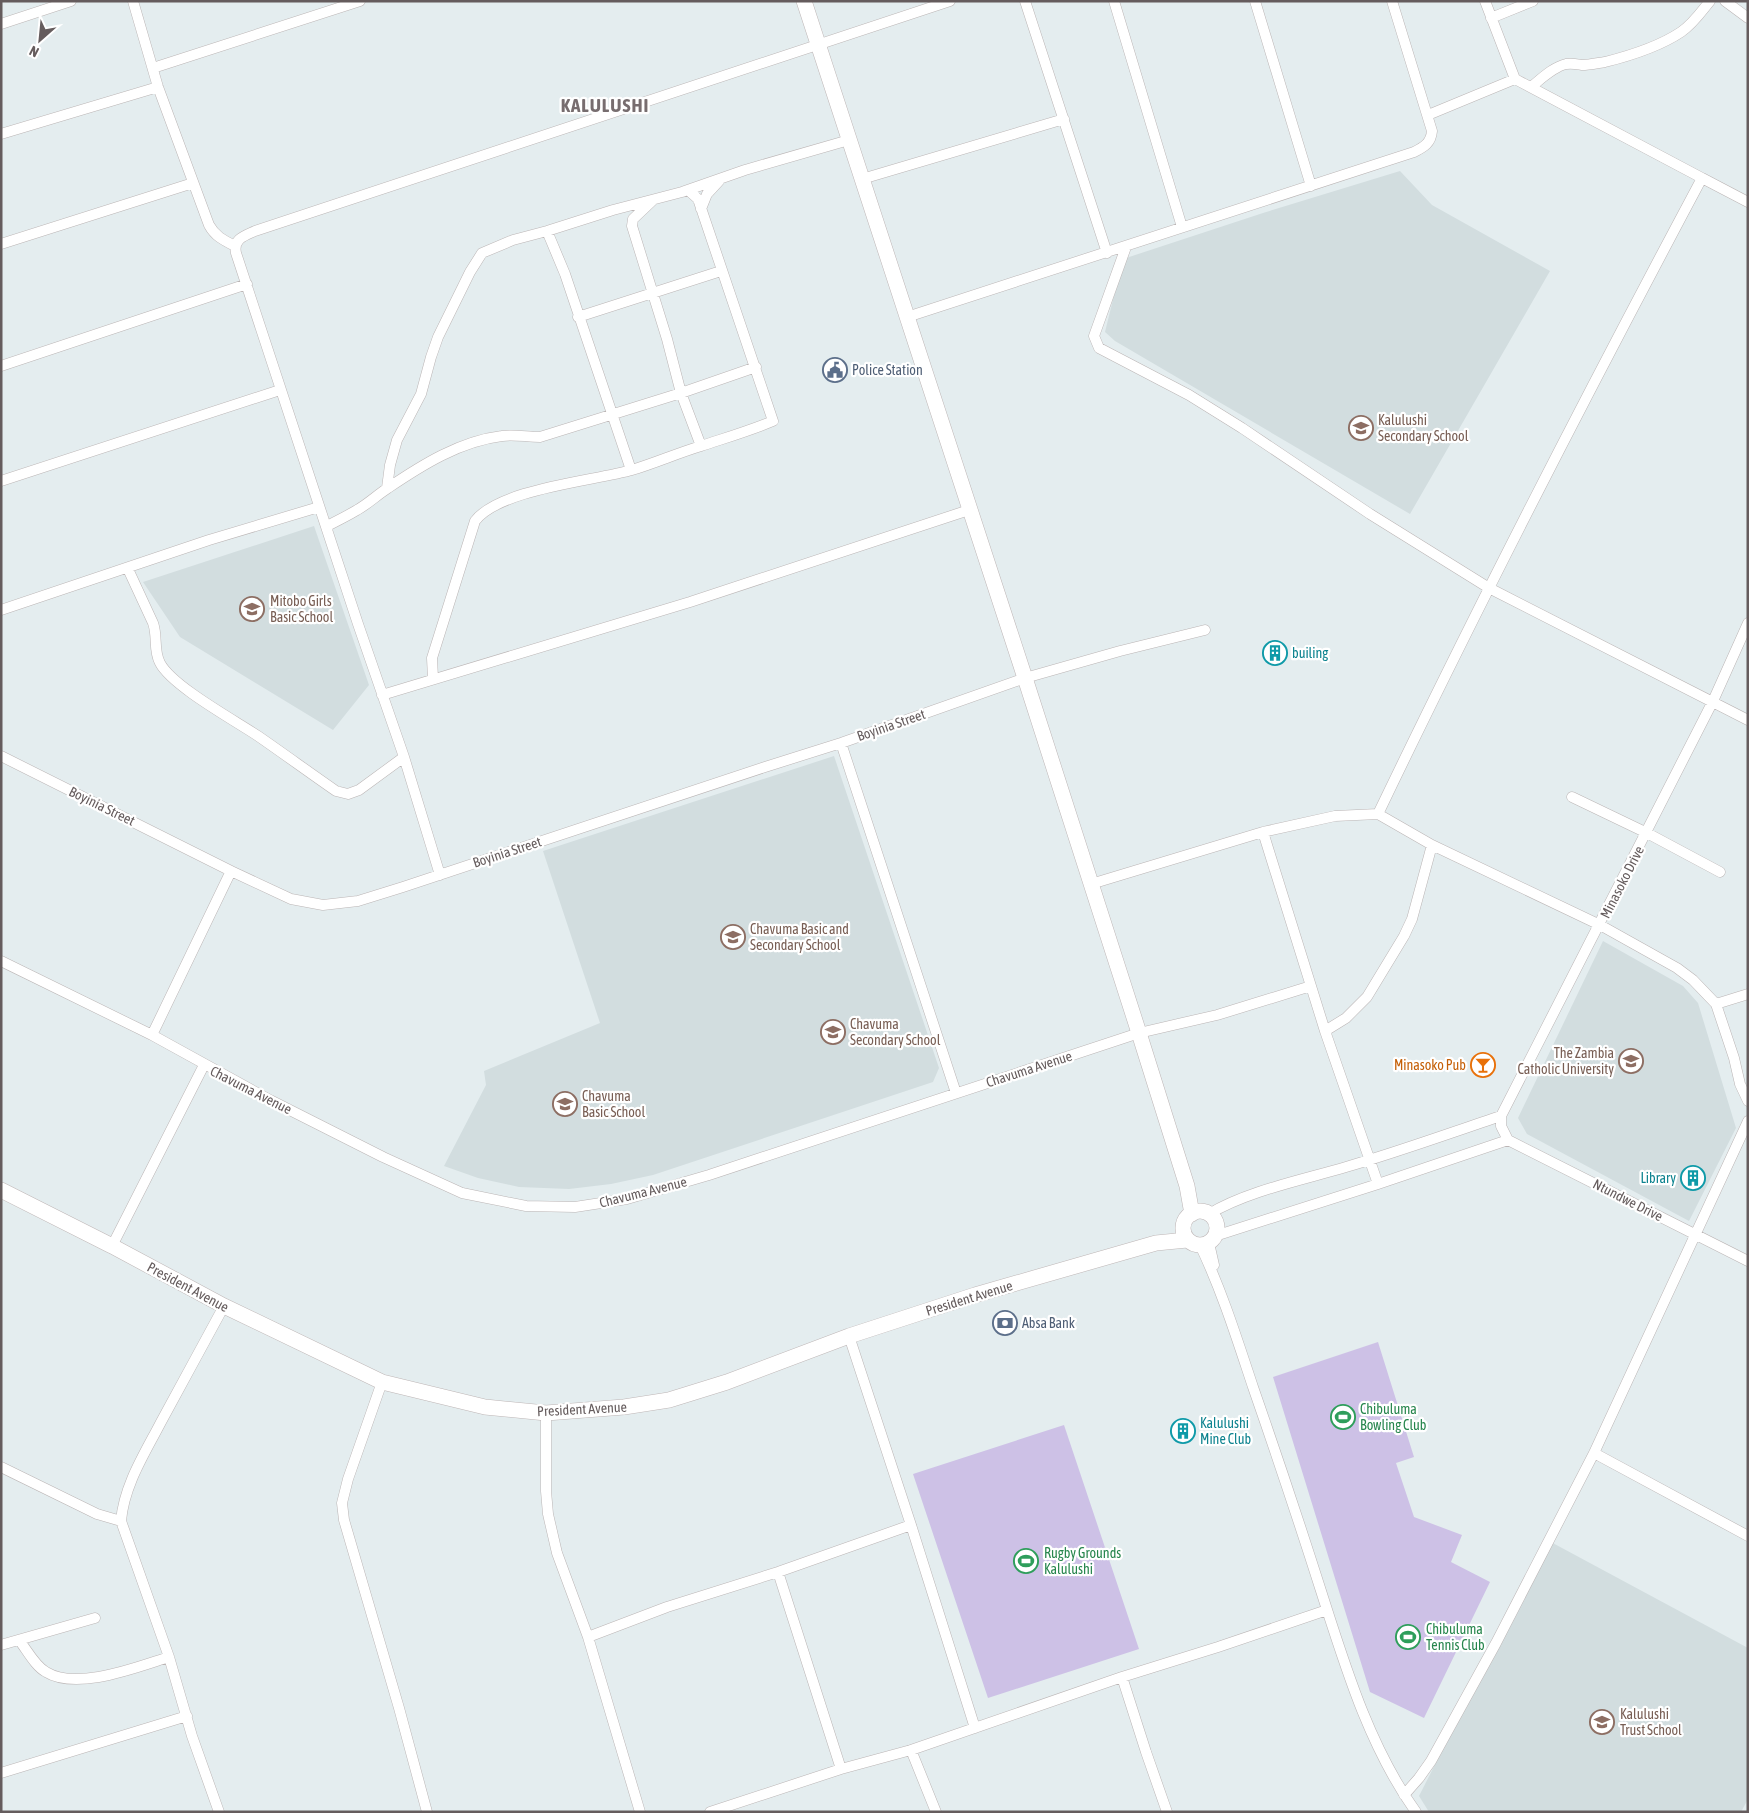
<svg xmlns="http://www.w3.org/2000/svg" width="1749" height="1813" font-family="'Asap Condensed',sans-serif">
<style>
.education{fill:#d2dddf}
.green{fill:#cdc1e6}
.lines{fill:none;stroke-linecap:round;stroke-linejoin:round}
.street-casing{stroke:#bbb5b5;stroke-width:11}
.secondary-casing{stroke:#beb6b6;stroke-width:16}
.street{stroke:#fff;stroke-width:10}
.secondary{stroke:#fff;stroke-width:15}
.labels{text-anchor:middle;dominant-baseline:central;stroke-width:4.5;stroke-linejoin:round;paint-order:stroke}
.service-label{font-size:14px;fill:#4e5e75;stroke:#fff;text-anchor:start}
.education-label{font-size:14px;fill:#785e54;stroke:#fff;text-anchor:start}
.culture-label{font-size:14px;fill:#0d838f;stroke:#fff;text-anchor:start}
.street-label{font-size:14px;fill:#655c5d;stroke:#fff}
.food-label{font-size:14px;fill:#c56008;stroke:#fff;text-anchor:end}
.leisure-label{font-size:14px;fill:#27864d;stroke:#fff;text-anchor:start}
.district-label{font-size:19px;font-weight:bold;letter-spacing:1px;fill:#776d6f;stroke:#fff}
</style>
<rect width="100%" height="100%" fill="#e4edef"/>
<path class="education" d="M1400,171L1432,205L1550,271L1410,514L1115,341L1105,332L1123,259L1263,213Z
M314,526L369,685L333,730L180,637L143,582Z
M834,756L939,1068L933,1082L653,1175L611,1184L569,1189L519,1187L478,1178L444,1166L486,1085L484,1071L600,1023L543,851Z
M1603,941L1683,986L1698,1003L1736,1128L1689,1221L1527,1134L1518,1118Z
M1549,1541L1748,1648V1799L1741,1812H1429L1419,1796Z"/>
<path class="green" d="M1378,1342L1414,1457L1396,1463L1414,1517L1462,1535L1451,1562L1490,1582L1424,1718L1370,1692L1273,1377Z
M1064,1425L1139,1649L988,1698L913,1474Z"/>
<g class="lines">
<defs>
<path id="street" d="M133,1L158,87L209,225C215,236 223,240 235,246
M1025,1L1107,253
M1114,1L1182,227
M1255,1L1311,186
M1485,1L1515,79L1702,178
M1725,1L1748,18
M1491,18L1533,1
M1,24L71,1
M153,68L360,1
M1531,87C1541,79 1553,67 1566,64C1572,63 1576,64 1582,65C1589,65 1598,63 1605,62C1629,56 1660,46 1681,32C1693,24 1701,12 1710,1
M1428,115L1515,79
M1,134L158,87
M862,179L1064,119
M652,201L633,219L632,226L667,339L681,393L701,446
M701,209L707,194L719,181
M547,231L565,274L631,470
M1,244L193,183
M1126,247L1094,336L1099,348L1189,395L1242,428L1370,514L1489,588L1748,720
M578,317L721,271
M907,317L1414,152C1424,147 1431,143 1432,131L1392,1
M1,366L247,284
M1,481L280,390
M387,488L390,465L397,440L421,394L431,357L438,337L470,272L482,253L513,240L547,231L613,210L682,192L745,170L849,140
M327,526C337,521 347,516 357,510C368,504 377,495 388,488C422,465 460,441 502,436C514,434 527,437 540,437L681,393L756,367
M128,569L153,623C158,637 153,650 160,663C172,686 234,720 258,736C284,754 310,773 336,791L348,794L359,790L404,757
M1,610L209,540L319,507
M1748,623L1713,701L1501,1116V1126L1508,1140L1748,1261
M433,678L432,658L475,521C499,489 593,481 632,470C655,463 678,453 701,446C725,438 749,431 773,421L698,199L688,190
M382,695L690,602L969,510
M841,743L956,1093
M1,756L231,871L291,899L323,905L358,901L403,887L765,767L841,743L1025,678L1120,651L1205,630
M1572,797L1647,833L1720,872
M1378,814L1432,845L1600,925L1677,968L1693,980L1716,1004L1734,1058L1740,1084L1748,1101
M1263,832L1325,1031L1378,1184
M440,875L404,757L358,624L236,253C233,239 244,236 255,231L950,1
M1091,884L1263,832L1335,816L1378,814C1481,599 1590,388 1702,178L1748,202
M1,961L152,1035L270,1100L383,1157L462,1193L526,1206L575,1207L627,1199L709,1175L1139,1033L1217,1015L1311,986
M1716,1004L1748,994
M1325,1031L1346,1018L1367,997L1404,936L1412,919L1432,845
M152,1035L231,871
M1209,1214C1247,1191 1302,1180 1346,1167C1398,1152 1450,1133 1501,1116
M1215,1236L1378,1184L1508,1140
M1209,1243L1214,1265
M1200,1245C1222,1291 1237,1339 1253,1387C1277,1456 1300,1525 1322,1594C1346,1669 1370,1748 1416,1812
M112,1246L204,1065
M849,1336L911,1525L975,1728
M382,1382L348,1479L342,1503L344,1520L399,1708L427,1812
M546,1413V1491L548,1514L557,1553L588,1637L640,1812
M1594,1453L1748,1536
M1,1467L97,1514L121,1521
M778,1572L841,1769
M588,1637L667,1607L778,1572L911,1525
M19,1640C27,1650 35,1666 46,1672C77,1691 137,1667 169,1657
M1,1645L95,1618
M1122,1677L1146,1752L1167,1812
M911,1750L936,1812
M1,1773L187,1716
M1404,1795L1419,1778L1431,1761L1496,1643L1594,1453L1748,1121
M219,1812L192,1736L169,1657L121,1521C124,1485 145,1453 161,1422C182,1383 203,1345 224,1306
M710,1812L841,1769L911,1750L1122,1677L1218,1647L1327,1610"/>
<path id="secondary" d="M804,1L1025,678L1139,1033L1187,1186L1192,1214
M1,1190L112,1246L224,1306L382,1382L485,1407L546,1413L624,1407L669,1400L727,1382L849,1336L975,1295L1156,1243L1187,1240
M1183 1228a17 17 0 1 1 34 0a17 17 0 1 1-34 0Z"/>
</defs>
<use href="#street" class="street-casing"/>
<use href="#secondary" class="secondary-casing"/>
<use href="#street" class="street"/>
<use href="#secondary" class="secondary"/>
</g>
<defs>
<symbol id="civic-ring" viewBox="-11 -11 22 22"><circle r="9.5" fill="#fff" stroke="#5c6f8a" stroke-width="1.5"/><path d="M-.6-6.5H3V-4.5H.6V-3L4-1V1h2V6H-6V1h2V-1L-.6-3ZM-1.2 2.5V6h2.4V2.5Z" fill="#5c6f8a"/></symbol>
<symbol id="school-ring" viewBox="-11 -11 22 22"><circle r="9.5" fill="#fff" stroke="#8d6e63" stroke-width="1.5"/><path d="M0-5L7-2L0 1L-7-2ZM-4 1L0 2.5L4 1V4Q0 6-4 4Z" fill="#8d6e63"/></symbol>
<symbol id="building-ring" viewBox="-11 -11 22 22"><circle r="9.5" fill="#fff" stroke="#0f9aa8" stroke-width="1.5"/><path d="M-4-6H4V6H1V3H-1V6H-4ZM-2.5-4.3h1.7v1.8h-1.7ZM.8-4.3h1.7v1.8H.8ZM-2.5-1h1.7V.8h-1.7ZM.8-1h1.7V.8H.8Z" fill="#0f9aa8"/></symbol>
<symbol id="university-ring" viewBox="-11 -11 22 22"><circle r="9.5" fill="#fff" stroke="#8d6e63" stroke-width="1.5"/><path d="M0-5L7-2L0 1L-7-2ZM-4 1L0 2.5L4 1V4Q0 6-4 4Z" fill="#8d6e63"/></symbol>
<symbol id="bar-ring" viewBox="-11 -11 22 22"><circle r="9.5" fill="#fff" stroke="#e8710a" stroke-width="1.5"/><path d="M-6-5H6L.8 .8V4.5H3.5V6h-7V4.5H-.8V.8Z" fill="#e8710a"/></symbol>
<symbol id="bank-ring" viewBox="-11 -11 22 22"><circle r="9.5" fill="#fff" stroke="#5c6f8a" stroke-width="1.5"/><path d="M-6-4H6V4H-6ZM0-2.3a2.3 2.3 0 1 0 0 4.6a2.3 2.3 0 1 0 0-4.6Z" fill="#5c6f8a"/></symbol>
<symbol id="stadium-ring" viewBox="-11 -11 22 22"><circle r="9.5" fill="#fff" stroke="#2e9e5b" stroke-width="1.5"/><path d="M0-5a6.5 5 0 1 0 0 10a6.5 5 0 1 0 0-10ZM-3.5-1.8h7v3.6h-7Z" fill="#2e9e5b"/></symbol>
</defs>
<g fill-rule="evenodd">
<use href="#civic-ring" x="821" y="356" width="28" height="28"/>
<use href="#school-ring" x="1347" y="414" width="28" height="28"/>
<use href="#school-ring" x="238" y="595" width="28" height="28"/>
<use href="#building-ring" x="1261" y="639" width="28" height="28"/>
<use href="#school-ring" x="719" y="923" width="28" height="28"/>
<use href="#school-ring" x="819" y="1018" width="28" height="28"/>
<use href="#university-ring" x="1617" y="1047" width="28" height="28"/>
<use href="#bar-ring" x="1469" y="1051" width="28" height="28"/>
<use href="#school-ring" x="551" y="1090" width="28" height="28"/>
<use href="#building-ring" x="1679" y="1164" width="28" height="28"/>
<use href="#bank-ring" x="991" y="1309" width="28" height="28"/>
<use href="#stadium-ring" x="1329" y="1403" width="28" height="28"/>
<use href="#building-ring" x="1169" y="1417" width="28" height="28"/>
<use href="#stadium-ring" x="1012" y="1547" width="28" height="28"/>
<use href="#stadium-ring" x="1394" y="1623" width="28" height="28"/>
<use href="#school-ring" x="1588" y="1708" width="28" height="28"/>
</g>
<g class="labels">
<g class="service-label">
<text x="852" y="370">Police Station</text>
<text x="1022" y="1323">Absa Bank</text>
</g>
<g class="education-label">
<text x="1378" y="420">Kalulushi<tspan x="1378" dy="16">Secondary School</tspan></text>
<text x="270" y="601">Mitobo Girls<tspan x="270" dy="16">Basic School</tspan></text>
<text x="750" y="929">Chavuma Basic and<tspan x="750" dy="16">Secondary School</tspan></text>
<text x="850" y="1024">Chavuma<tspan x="850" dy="16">Secondary School</tspan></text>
<text x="1614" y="1053" text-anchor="end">The Zambia<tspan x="1614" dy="16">Catholic University</tspan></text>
<text x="582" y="1096">Chavuma<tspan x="582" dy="16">Basic School</tspan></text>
<text x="1620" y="1714">Kalulushi<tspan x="1620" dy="16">Trust School</tspan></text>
</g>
<g class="culture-label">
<text x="1292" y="653">builing</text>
<text x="1676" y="1178" text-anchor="end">Library</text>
<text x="1200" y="1423">Kalulushi<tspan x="1200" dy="16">Mine Club</tspan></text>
</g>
<g class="street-label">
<text transform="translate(891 725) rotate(-19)">Boyinia Street</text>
<text transform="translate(102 806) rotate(26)">Boyinia Street</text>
<text transform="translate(507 852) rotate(-18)">Boyinia Street</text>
<text transform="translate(1622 882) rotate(-63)">Minasoko Drive</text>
<text transform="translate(1029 1069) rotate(-18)">Chavuma Avenue</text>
<text transform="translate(251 1090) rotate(27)">Chavuma Avenue</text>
<text transform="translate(643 1192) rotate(-14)">Chavuma Avenue</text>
<text transform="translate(1628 1200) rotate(27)">Ntundwe Drive</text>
<text transform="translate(188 1287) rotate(28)">President Avenue</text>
<text transform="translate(969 1298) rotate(-17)">President Avenue</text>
<text transform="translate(582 1409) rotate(-3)">President Avenue</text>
</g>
<g class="food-label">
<text x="1466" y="1065">Minasoko Pub</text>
</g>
<g class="leisure-label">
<text x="1360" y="1409">Chibuluma<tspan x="1360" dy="16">Bowling Club</tspan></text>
<text x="1044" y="1553">Rugby Grounds<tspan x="1044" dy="16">Kalulushi</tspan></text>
<text x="1426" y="1629">Chibuluma<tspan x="1426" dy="16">Tennis Club</tspan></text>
</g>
<g class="district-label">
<text x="605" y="105">KALULUSHI</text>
</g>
</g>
<rect width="1749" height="1813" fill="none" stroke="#655c5d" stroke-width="5"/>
<g transform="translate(40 40) rotate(207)" stroke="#ffffff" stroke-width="4" paint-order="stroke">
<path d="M0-4L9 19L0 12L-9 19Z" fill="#655c5d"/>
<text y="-8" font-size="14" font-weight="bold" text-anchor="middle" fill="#655c5d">N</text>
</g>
</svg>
